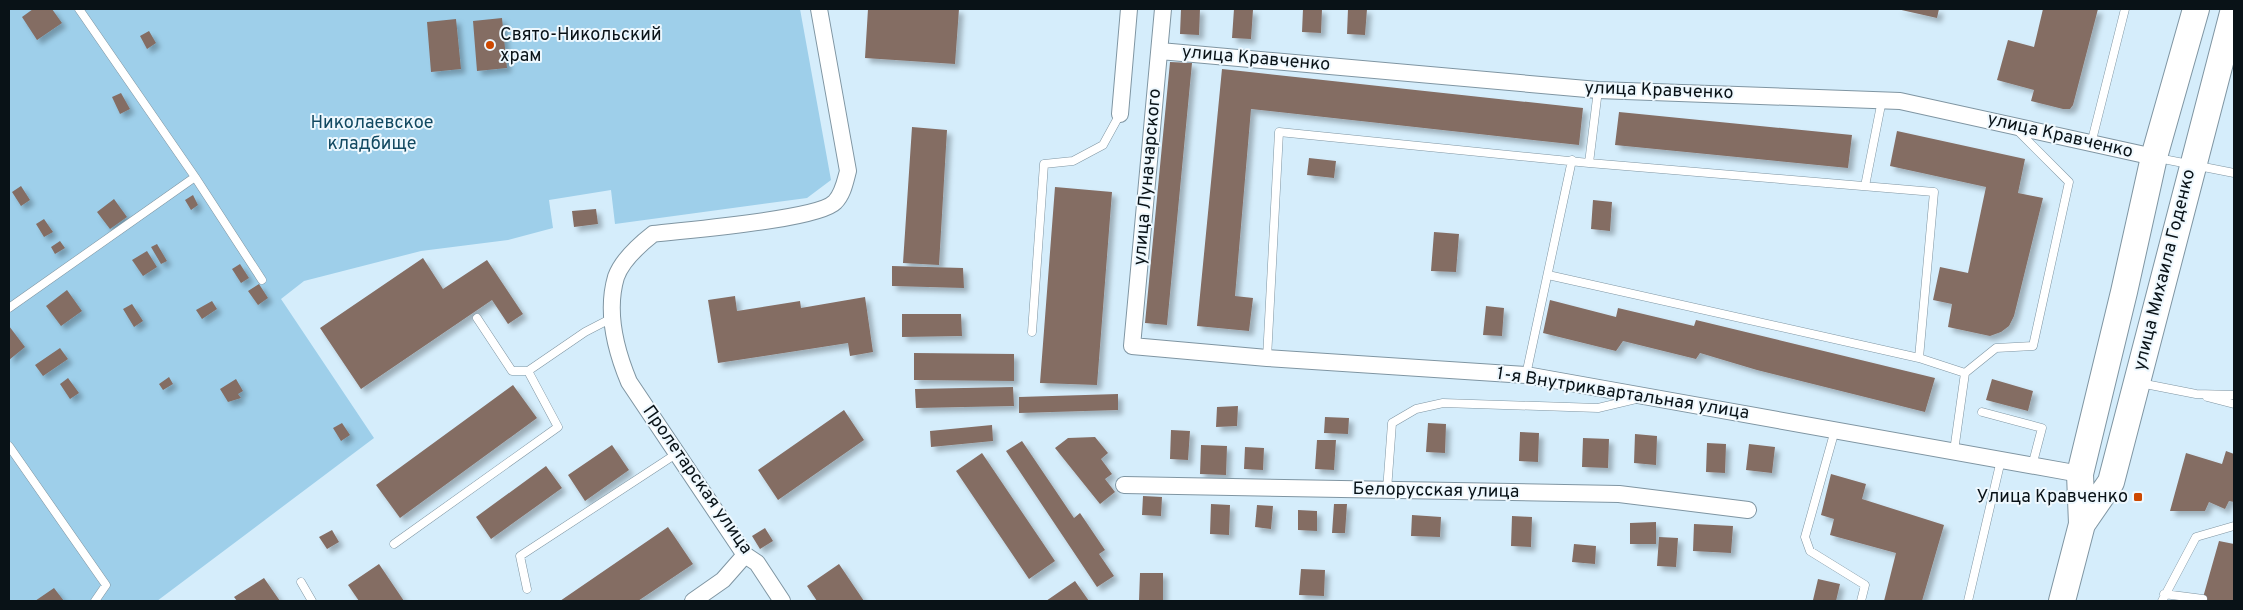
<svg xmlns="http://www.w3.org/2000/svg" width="2243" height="610" font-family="Overpass,sans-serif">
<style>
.green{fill:#9ecfea}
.building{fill:#846d64;filter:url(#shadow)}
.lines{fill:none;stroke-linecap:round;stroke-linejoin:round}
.service-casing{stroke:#7f95a2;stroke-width:9}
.minor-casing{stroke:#7f95a2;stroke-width:18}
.primary-casing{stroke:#7f95a2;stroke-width:28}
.service{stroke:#fff;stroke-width:8}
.minor{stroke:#fff;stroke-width:16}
.primary{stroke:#fff;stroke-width:26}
.poi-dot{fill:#cd4800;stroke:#eef8fe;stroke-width:2}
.labels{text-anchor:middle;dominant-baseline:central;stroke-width:4;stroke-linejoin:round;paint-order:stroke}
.poi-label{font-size:18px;fill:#091217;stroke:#eef8fe;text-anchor:start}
.street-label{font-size:18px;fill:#091217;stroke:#eef8fe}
.park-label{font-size:18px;fill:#124961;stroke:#eef8fe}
</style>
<defs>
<filter id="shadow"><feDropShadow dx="4.5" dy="4.5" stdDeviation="2.5" flood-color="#0004"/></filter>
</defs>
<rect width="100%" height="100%" fill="#d5edfb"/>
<path class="green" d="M9,9H800L831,180L807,198L615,224L611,190L549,200L553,228L508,240L421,251L304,281L281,299L374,438L157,601H9Z"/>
<path class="building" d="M33,9H52L62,23L37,40L22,17Z
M868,9H959L955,64L865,58Z
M1181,9H1200L1199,35L1180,34Z
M1234,9L1253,10L1251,39L1232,38Z
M1303,9H1322L1321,33L1302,32Z
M1348,9H1367L1365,35L1347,34Z
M1897,9H1939L1937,18Z
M2043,9H2098L2073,105L2070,109H2063L2031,101L2034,90L1997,80L2008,40L2034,47Z
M502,18L507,68L477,71L473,21Z
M456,19L461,69L431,72L427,22Z
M149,31L156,43L147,49L140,36Z
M1170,62L1192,63L1167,325L1145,323Z
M1222,69L1583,108L1579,145L1251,109L1235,296L1253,298L1249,331L1197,326Z
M121,93L130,109L120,114L112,97Z
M1619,112L1852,135L1848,168L1615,145Z
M912,127L947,130L939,265L903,263Z
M1897,131L2025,159L2018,193L2043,198L2014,316L2009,326L2001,332L1990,336L1948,327L1952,304L1933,300L1940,267L1968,273L1986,187L1890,166Z
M1309,158L1336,161L1334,178L1307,175Z
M21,186L30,200L21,206L12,192Z
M1055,187L1112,192L1097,385L1040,383Z
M193,195L198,205L191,210L185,200Z
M114,199L127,217L110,229L97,212Z
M1593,200L1612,202L1610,231L1591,229Z
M596,209L598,224L574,227L572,211Z
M44,219L53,232L44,237L36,224Z
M1434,232L1459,234L1456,272L1431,271Z
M60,241L65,248L55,254L51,247Z
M157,244L167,261L161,264L151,247Z
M147,251L157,267L143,276L132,260Z
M423,258L443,289L487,260L523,314L508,324L492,300L361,389L320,328Z
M240,264L249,278L241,283L232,269Z
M892,266L963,268L964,288L892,286Z
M259,284L268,298L258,305L248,291Z
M67,290L82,311L61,326L46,306Z
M735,296L737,311L800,301L801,308L865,297L873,352L850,356L848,343L718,363L708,300Z
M1550,300L1616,317L1618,308L1694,326L1696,320L1935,378L1925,412L1757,370L1700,353L1696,359L1623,341L1616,351L1543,333Z
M212,301L217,309L202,319L196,310Z
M132,304L143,321L134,327L123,309Z
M1486,306L1504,308L1502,336L1483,335Z
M902,314H961L962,336L902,337Z
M9,326L25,347L9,360Z
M60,348L68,359L43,376L35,365Z
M914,353L1014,354V381L914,380Z
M169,377L173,384L163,390L159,384Z
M68,378L79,393L70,399L60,384Z
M236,379L243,391L238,394L241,398L228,402L220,389Z
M1992,379L2033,391L2028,411L1986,400Z
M513,385L537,418L400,518L376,485Z
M1013,387L1014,406L916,408L915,389Z
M1118,394V410L1019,413V397Z
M1238,406L1237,426L1216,427L1217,407Z
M844,410L864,440L778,500L758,470Z
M1325,417L1349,418L1348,434L1324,433Z
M342,423L350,435L341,441L333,428Z
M1428,423L1446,424L1445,453L1426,452Z
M992,425L993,441L931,447L930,431Z
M1171,430L1190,431L1188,460L1170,459Z
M1520,432L1539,433L1538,462L1519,461Z
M1635,434L1657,436L1656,465L1634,463Z
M1095,437L1108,453L1101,459L1112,474L1105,479L1115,492L1100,504L1055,448L1068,438Z
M1583,438L1609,439L1608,468L1582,467Z
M1317,440H1336L1334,470L1315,469Z
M1022,441L1074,518L1080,513L1105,550L1099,554L1114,576L1097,587L1006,451Z
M1707,443L1726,444L1725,473L1706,472Z
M1749,444L1775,447L1772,473L1746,470Z
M612,445L629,470L585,501L568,475Z
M1201,445L1227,446L1226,475L1200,474Z
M1245,447L1264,448L1263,470L1244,469Z
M2226,451L2234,454V502L2229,501L2225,509L2209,502L2205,511H2170L2186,453L2222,464Z
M982,453L1055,561L1029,579L956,471Z
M546,466L562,488L491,539L476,517Z
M1831,474L1866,484L1862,499L1944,525L1922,601H1884L1896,553L1830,535L1834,519L1821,515Z
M1143,496L1162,497L1161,516L1142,515Z
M1211,504L1230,505L1229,535L1210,534Z
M1334,504H1347L1345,533H1332Z
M1257,505L1273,506L1271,529L1255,527Z
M1298,510L1317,511V531L1298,530Z
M1412,515L1441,517L1440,537L1411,536Z
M1512,516L1532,517L1531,547L1511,546Z
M1656,522V544H1630V523Z
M1694,524L1733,526L1731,553L1693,551Z
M668,527L693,564L638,601H560Z
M765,528L773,541L760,549L752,536Z
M332,530L339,542L327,549L319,537Z
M1659,537L1678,538L1676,567L1657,566Z
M2219,541L2234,544V601H2202Z
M1574,544L1596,546L1595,564L1572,562Z
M379,564L404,601H359L348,585Z
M839,564L864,601H817L807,586Z
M1301,569L1325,570L1324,596L1299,595Z
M1140,573H1163V601H1139Z
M264,578L280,601H237L234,597Z
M1818,579L1840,584L1836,601L1813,600Z
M1075,581L1089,601H1046Z
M54,588L64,601H35Z"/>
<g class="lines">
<defs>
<path id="service" d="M79,9L195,177L262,280
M2091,144L2125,9
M2158,158L2234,173
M1589,163L1598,90
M1865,186L1882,100
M1548,275L1919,358L1965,373L1996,348L2033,346L2069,182L2018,131
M9,308L195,177
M477,318L512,371H528L585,332L612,318
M1032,332L1044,164L1073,161L1103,145L1120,114
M1267,358L1279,132L1589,163L1934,192L1919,358
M1526,375L1572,160
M2140,383L2196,394L2234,395
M2207,397L2234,404
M1982,412L2042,428L2032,466
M1835,430L1805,537L1810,551L1865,585L1861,601
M9,446L106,585L95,601
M1954,451L1965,373
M1387,490L1392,423L1416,409L1443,403L1598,408L1636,399
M394,544L558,427L528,371
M301,582L312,601
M527,589L520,556L676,454
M2164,594L2203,599
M1968,601L2001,460
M2162,601L2196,537L2234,526"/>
<path id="minor" d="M1163,9L1132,346L1267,358L1526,375L2080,474
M1160,51L1598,90L1900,101L2154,157
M1120,114L1129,9
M1124,485L1619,494L1748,510
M693,601L723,580L745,555
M782,601L757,563L745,555L629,382C616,351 606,311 616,277C622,260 639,245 653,234C684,230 818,220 835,202C843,194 845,182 848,171L819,9"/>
<path id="primary" d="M2082,524L2111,482L2234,9
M2062,601L2082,524L2080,474L2124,292L2154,157L2196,9"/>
</defs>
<use href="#service" class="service-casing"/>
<use href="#minor" class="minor-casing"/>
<use href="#primary" class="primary-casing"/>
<use href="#service" class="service"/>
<use href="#minor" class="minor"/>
<use href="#primary" class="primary"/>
</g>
<g class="poi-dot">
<circle cx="490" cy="45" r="5"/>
<rect x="2133" y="492" width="10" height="10" rx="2.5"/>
</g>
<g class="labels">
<g class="poi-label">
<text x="500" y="35">Свято-Никольский<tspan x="500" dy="21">храм</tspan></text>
<text x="2128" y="497" text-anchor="end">Улица Кравченко</text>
</g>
<g class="street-label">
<text transform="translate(1256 59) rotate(5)">улица Кравченко</text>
<text transform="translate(1659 91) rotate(2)">улица Кравченко</text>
<text transform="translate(2060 136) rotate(13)">улица Кравченко</text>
<text transform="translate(1148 177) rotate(-85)">улица Луначарского</text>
<text transform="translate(2165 270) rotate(-76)">улица Михаила Годенко</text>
<text transform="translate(1623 394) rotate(9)">1-я Внутриквартальная улица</text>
<text transform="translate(697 480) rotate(55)">Пролетарская улица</text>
<text transform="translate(1436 491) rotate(1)">Белорусская улица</text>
</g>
<g class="park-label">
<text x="372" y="123">Николаевское<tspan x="372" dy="21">кладбище</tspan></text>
</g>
</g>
<rect width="2243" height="610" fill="none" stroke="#091217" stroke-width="20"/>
</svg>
